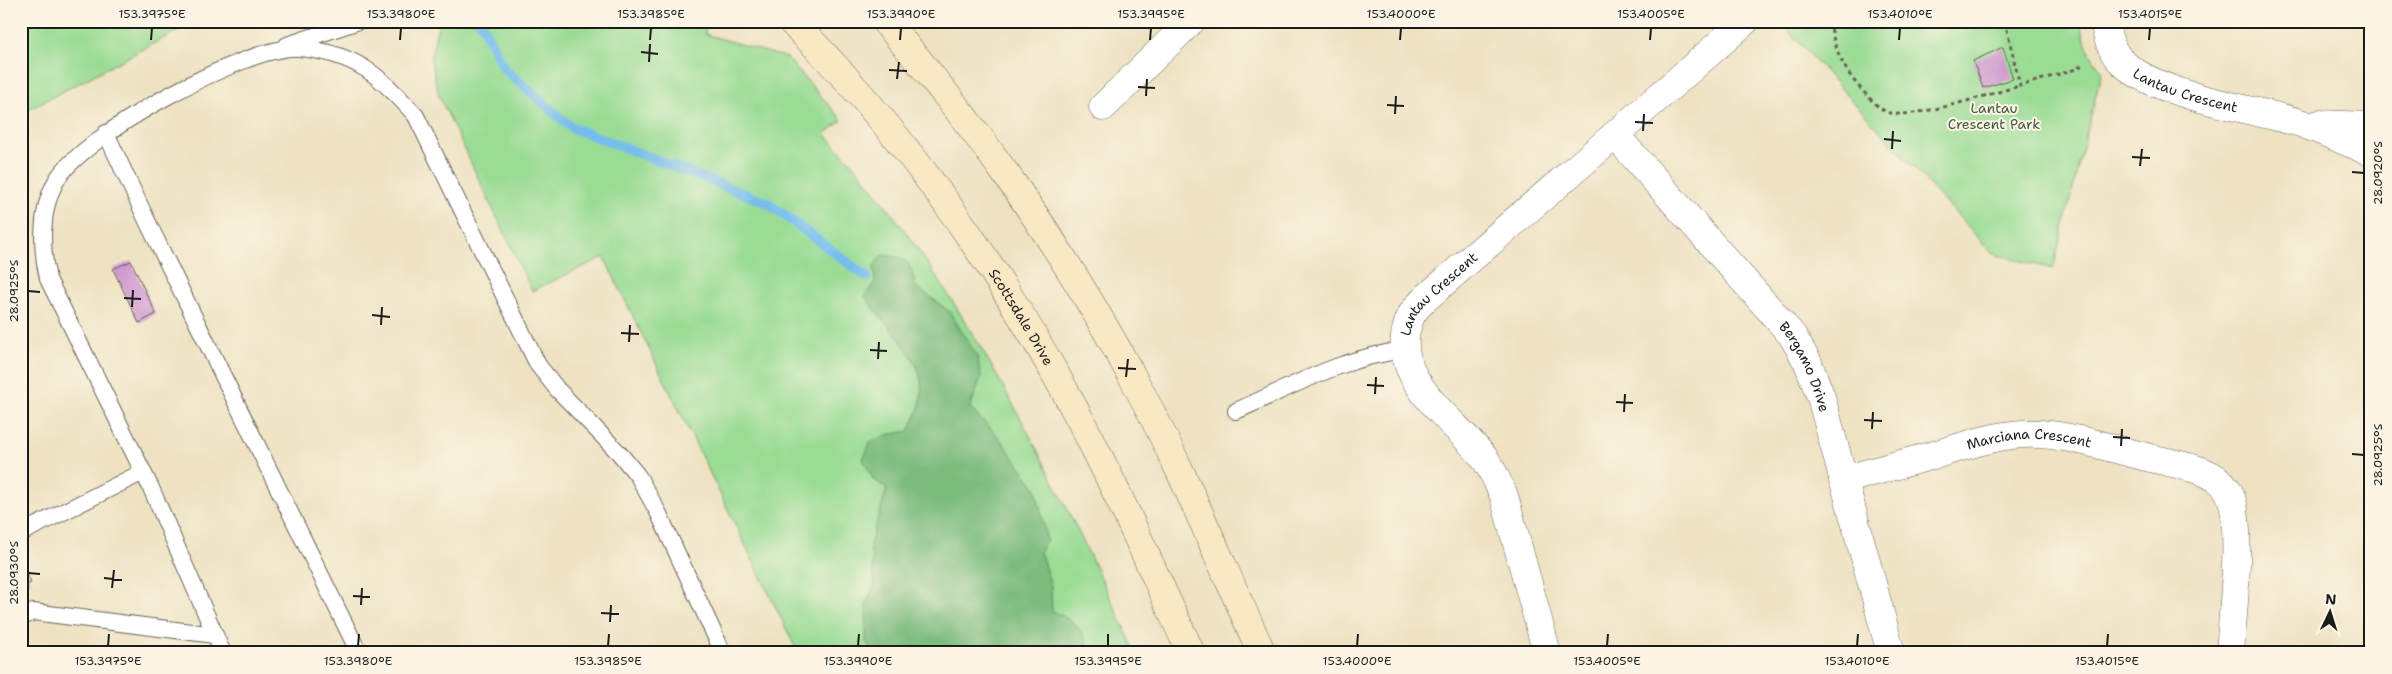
<svg xmlns="http://www.w3.org/2000/svg" width="2392" height="674" font-family="'Shantell Sans',sans-serif">
<style>
.green{fill:#9adc94;stroke:#5b7c58}
.forest{fill:#7bbc7e;stroke:#4c6c4d}
.lines{fill:none;stroke-linecap:round;stroke-linejoin:round}
.stream{stroke:#74bdec;stroke-width:10}
.building{fill:#cd95cf}
.lane-casing{stroke:#666156;stroke-width:18}
.street-casing{stroke:#666156;stroke-width:29}
.secondary-casing{stroke:#666156;stroke-width:29}
.path{stroke:#666156;stroke-width:3;stroke-dasharray:4 4;stroke-linecap:butt}
.lane{stroke:#fff;stroke-width:16}
.street{stroke:#fff;stroke-width:28}
.secondary{stroke:#f8e8c3;stroke-width:28}
.ticks{fill:none;stroke:#1c1c1c;stroke-width:2}
.labels{text-anchor:middle;dominant-baseline:central;stroke-width:4;stroke-linejoin:round;paint-order:stroke}
.street-label{font-size:14px;fill:#1c1c1c;stroke:#fcf5e5}
.park-label{font-size:14px;fill:#425640;stroke:#fcf5e5}
.neatline{fill:none;stroke:#1c1c1c;stroke-width:2}
.ticks-label{font-size:12px;text-anchor:middle;fill:#1c1c1c}
</style>
<rect width="100%" height="100%" fill="#fcf5e5"/>
<filter id="ink" filterUnits="userSpaceOnUse"><feTurbulence type="fractalNoise" baseFrequency=".02" numOctaves="2"/><feDisplacementMap in="SourceGraphic" scale="10" xChannelSelector="R" yChannelSelector="G"/><feConvolveMatrix kernelMatrix="1 2 1 2 8 2 1 2 1" color-interpolation-filters="sRGB"/></filter>
<filter id="wash" filterUnits="userSpaceOnUse"><feTurbulence type="fractalNoise" baseFrequency=".0096" numOctaves="4" result="noise"/><feDisplacementMap in="SourceGraphic" scale="20" xChannelSelector="R" yChannelSelector="G"/><feGaussianBlur stdDeviation="1.12" result="paint"/><feColorMatrix in="noise" values="0 0 0 0 0 0 0 0 0 0 0 0 0 0 0 0 0 1.4 0 .05"/><feComposite in="paint" operator="in"/></filter>
<g filter="url(#wash)">
<rect width="100%" height="100%" fill="#eee2c2"/>
<path class="green" d="M21,21H196L26,111L21,125Z
M439,21H682L706,28L705,34L787,58L842,120L825,134C840,151 856,167 870,185C982,325 1060,491 1136,653H798L604,257L532,291L439,96L430,56L431,57Z
M1784,21H2081C2084,42 2089,55 2102,71L2053,269L1993,254L1793,36L1783,23Z
M21,345L30,382L21,388Z"/>
<path class="forest" d="M882,255C907,257 911,262 915,286L949,311L977,356L981,377L970,408L999,437L1036,489L1047,540L1040,551L1051,586L1052,611C1073,619 1085,630 1089,653H932C917,649 893,653 875,653L866,642V603L875,585L870,544L887,489L873,479L863,459L871,442L886,435L909,431C913,421 920,409 921,398C927,355 884,328 865,296L875,282L874,266Z"/>
<g class="lines">
<path class="stream" d="M480,21L504,69L571,127L768,203L867,277"/>
</g>
<g id="blocks">
<path class="building" d="M2003,47L2013,79L1983,88L1973,61Z
M131,261L156,314L139,323L113,269Z
M26,571L31,583L21,587V573Z"/>
</g>
</g>
<g filter="url(#ink)">
<use href="#blocks" fill-opacity="0" stroke="#666156" stroke-width="1"/>
<g class="lines">
<defs>
<path id="lane" d="M287,45L359,21
M106,133L149,225L359,653
M1236,411C1291,387 1345,356 1406,350
M21,533L143,472
M21,618L33,612L215,635
M223,653L151,488L48,279C41,249 40,211 55,183C78,137 248,44 299,48C355,53 380,75 416,116L538,365L557,389L620,454L638,476L658,512L723,653"/>
<g id="street">
<path id="s1" d="M2104,21C2107,36 2111,52 2122,62C2157,96 2249,108 2297,122C2322,130 2346,142 2371,152"/>
<path d="M1103,107L1191,21"/>
<path d="M2319,124L2371,126"/>
<path id="s2" d="M1616,136L1792,335L1808,363L1821,397L1891,653"/>
<path id="s3" d="M1843,480C1875,471 1908,462 1941,453C1967,445 1994,436 2022,434C2063,431 2114,450 2155,459C2177,465 2213,468 2227,489C2245,514 2232,618 2230,653"/>
<path id="s4" d="M1547,653L1504,496C1498,483 1493,470 1485,459C1454,418 1383,376 1411,316C1414,309 1421,303 1426,298C1532,205 1640,115 1745,21"/>
</g>
<g id="secondary">
<path id="s5" d="M791,21C898,126 984,247 1057,377C1107,466 1148,561 1191,653"/>
<path d="M885,21C983,134 1063,248 1134,380C1182,468 1220,562 1262,653"/>
</g>
</defs>
<use href="#lane" class="lane-casing"/>
<use href="#street" class="street-casing"/>
<use href="#secondary" class="secondary-casing"/>
<path class="path" d="M1830,21C1834,48 1843,69 1861,89C1869,97 1876,107 1887,112C1908,122 1994,92 2020,86
M2005,21L2020,86L2076,69L2084,64"/>
<use href="#lane" class="lane"/>
<use href="#street" class="street"/>
<use href="#secondary" class="secondary"/>
</g>
</g>
<path class="ticks" d="M151,40L152,28M400,40L401,28M650,40L651,28M900,40L901,28M1150,40L1151,28M1400,40L1401,28M1650,40L1651,28M1899,40L1900,28M2149,40L2150,28M641,52L658,54M649,62L650,44M889,70L907,71M897,79L899,62M1138,87L1155,88M1146,96L1147,79M1387,105L1404,106M1395,114L1396,96M1635,122L1653,123M1643,131L1644,114M1884,139L1901,141M1892,149L1893,131M2132,157L2150,158M2140,166L2142,149M2352,172L2364,173M28,291L40,292M124,298L141,299M132,307L133,290M372,315L390,317M381,325L382,307M621,333L639,334M629,342L630,325M870,350L887,351M878,359L879,342M1118,368L1136,369M1126,377L1128,359M1367,385L1384,386M1375,394L1376,377M1616,402L1633,403M1624,412L1625,394M1864,420L1882,421M1872,429L1873,412M2113,437L2130,438M2121,446L2122,429M2352,454L2364,455M28,573L40,574M104,578L122,580M112,588L114,570M353,596L370,597M361,605L362,588M601,613L619,614M610,622L611,605M108,646L109,634M358,646L359,634M608,646L609,634M858,646L859,634M1108,646V634M1357,646L1358,634M1607,646L1608,634M1857,646L1858,634M2107,646L2108,634"/>
<g class="labels">
<g class="street-label">
<text stroke="none"><textPath href="#s1" startOffset="116">Lantau Crescent</textPath></text>
<text stroke="none"><textPath href="#s4" startOffset="411">Lantau Crescent</textPath></text>
<text stroke="none"><textPath href="#s5" startOffset="376">Scottsdale Drive</textPath></text>
<text stroke="none"><textPath href="#s2" startOffset="300">Bergamo Drive</textPath></text>
<text stroke="none"><textPath href="#s3" startOffset="192">Marciana Crescent</textPath></text>
</g>
<g class="park-label">
<text x="1994" y="108">Lantau<tspan x="1994" dy="16">Crescent Park</tspan></text>
</g>
</g>
<rect width="2392" height="674" fill="none" stroke="#fcf5e5" stroke-width="55"/>
<g transform="translate(2330 612) rotate(4)" stroke="#fcf5e5" stroke-width="4" paint-order="stroke">
<path d="M0-4L9 19L0 12L-9 19Z" fill="#1c1c1c"/>
<text y="-8" font-size="14" font-weight="bold" text-anchor="middle" fill="#1c1c1c">N</text>
</g>
<rect x="28" y="28" width="2336" height="618" class="neatline"/>
<g class="ticks-label">
<text x="152" y="18">153.3975°E</text>
<text x="401" y="18">153.3980°E</text>
<text x="651" y="18">153.3985°E</text>
<text x="901" y="18">153.3990°E</text>
<text x="1151" y="18">153.3995°E</text>
<text x="1401" y="18">153.4000°E</text>
<text x="1651" y="18">153.4005°E</text>
<text x="1900" y="18">153.4010°E</text>
<text x="2150" y="18">153.4015°E</text>
<text transform="translate(2378 173) rotate(-90)" y="4">28.0920°S</text>
<text transform="translate(14 291) rotate(-90)" y="4">28.0925°S</text>
<text transform="translate(2378 455) rotate(-90)" y="4">28.0925°S</text>
<text transform="translate(14 573) rotate(-90)" y="4">28.0930°S</text>
<text x="108" y="665">153.3975°E</text>
<text x="358" y="665">153.3980°E</text>
<text x="608" y="665">153.3985°E</text>
<text x="858" y="665">153.3990°E</text>
<text x="1108" y="665">153.3995°E</text>
<text x="1357" y="665">153.4000°E</text>
<text x="1607" y="665">153.4005°E</text>
<text x="1857" y="665">153.4010°E</text>
<text x="2107" y="665">153.4015°E</text>
</g>
</svg>
